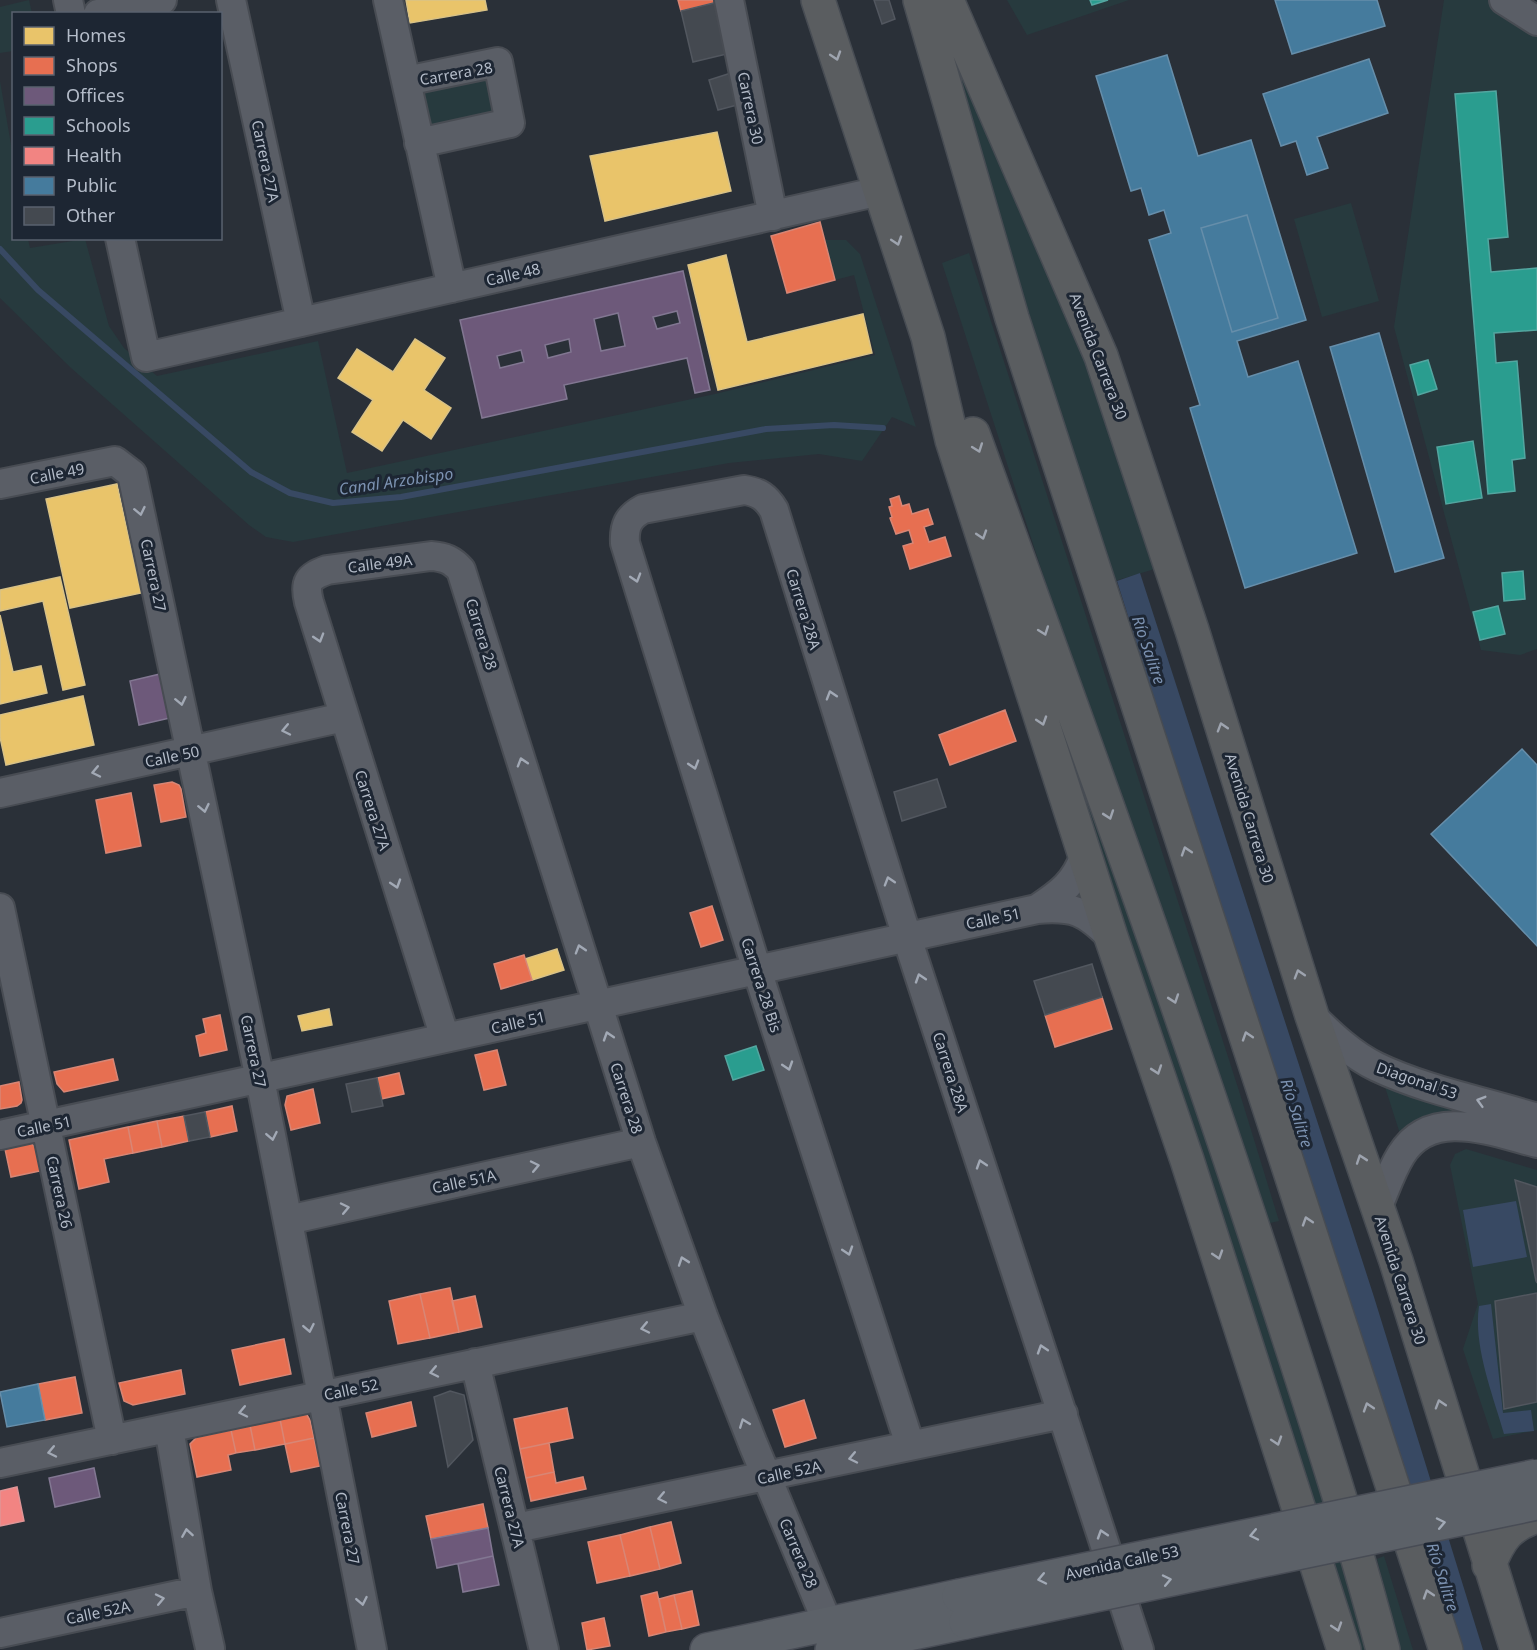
<svg xmlns="http://www.w3.org/2000/svg" width="1537" height="1650" font-family="'Noto Sans',sans-serif">
<style>
.green{fill:#273a3e;fill-rule:evenodd}
.water{fill:#384963}
.homes{fill:#e9c46a;stroke:#d9c286;stroke-width:1.5}
.shops{fill:#e76f51;stroke:#d88675;stroke-width:1.5}
.offices{fill:#6d597a;stroke:#827792;stroke-width:1.5;fill-rule:evenodd}
.schools{fill:#2a9d8f;stroke:#53a6a0;stroke-width:1.5}
.health{fill:#f28482;stroke:#df9597;stroke-width:1.5}
.public{fill:#457b9d;stroke:#668eaa;stroke-width:1.5}
.lines{fill:none;stroke-linecap:round;stroke-linejoin:round}
.stream{stroke:#384963;stroke-width:6}
.building{fill:#444950;stroke:#52575f;stroke-width:1.5}
.minor-casing{stroke:#484c53;stroke-width:32}
.major-casing{stroke:#484c55;stroke-width:36}
.highway-casing{stroke:#474c53;stroke-width:36}
.minor{stroke:#5a5e66;stroke-width:28}
.major{stroke:#5c6168;stroke-width:33}
.highway{stroke:#5a5d60;stroke-width:33}
.major-bridge-casing{stroke:#484c55;stroke-width:36;stroke-linecap:butt}
.major-bridge{stroke:#5c6168;stroke-width:33}
.oneway{stroke:#9ea4af}
.oneway2{stroke:#a2a9b5}
.oneway3{stroke:#a2aab6}
.labels{text-anchor:middle;dominant-baseline:central;stroke-width:6;stroke-linejoin:round;paint-order:stroke}
.street-label{font-size:15px;fill:#b4bcc9;stroke:#1d2633}
.water-label{font-size:16px;font-style:italic;fill:#7c92b1;stroke:#1d2633}
</style>
<rect width="100%" height="100%" fill="#2a3038"/>
<path class="green" d="M29,0L32,13L14,14L13,51L0,53V7Z
M935,0L1069,311L1158,568L1108,583Z
M1007,0H1129L1027,35Z
M1444,0H1495L1537,25V268L1491,272L1488,239L1508,237L1496,91L1456,94L1488,494L1515,491L1512,460L1525,458L1517,361L1496,363L1494,333L1537,330V649L1520,655L1481,650L1394,327ZM1428,360L1436,389L1418,394L1410,365ZM1472,441L1482,498L1446,503L1437,447ZM1522,571L1525,599L1505,601ZM1498,606L1504,633L1480,639L1474,612Z
M489,73L500,118L428,135L416,86Z
M0,81L13,156L14,238L28,239L30,248L85,239L109,326L124,348L157,376L318,341L347,473L715,394L875,355L854,275L835,280L825,240H846L860,254L916,427L892,417L862,461L819,454L729,463L293,542L266,537L249,525L70,367L0,298Z
M1351,203L1379,301L1322,317L1294,219Z
M969,253L1240,1094L1279,1221L1270,1223L1057,618L942,263Z
M1065,743L1136,914L1312,1451L1371,1650H1354L1140,970Z
M1385,1087L1462,1106L1460,1112L1444,1114L1401,1137Z
M1466,1149L1537,1170V1430L1493,1439L1463,1349L1478,1304L1450,1165L1455,1154Z
M1384,1556L1413,1650H1400L1377,1559Z"/>
<path class="water" d="M1140,573L1374,1297L1483,1650H1453L1117,581Z
M1516,1201L1527,1257L1473,1267L1463,1210Z
M1491,1304L1503,1413L1531,1410L1534,1431L1504,1434C1493,1395 1473,1346 1479,1306Z"/>
<path class="homes" d="M406,0H485L487,10L410,23Z
M717,132L731,191L605,221L590,156Z
M726,255L747,342L863,314L872,353L718,390L688,265Z
M415,339L445,358L424,390L451,408L431,439L403,420L382,451L352,432L373,400L338,378L357,349L393,372Z
M117,484L141,593L70,608L46,499Z
M60,577L85,685L63,690L43,601L0,611V590Z
M0,615L13,672L41,666L47,693L0,704Z
M83,696L94,745L6,765L0,737V715Z
M557,949L564,970L532,980L525,959Z
M329,1009L332,1025L302,1031L298,1016Z"/>
<path class="shops" d="M678,0H718V2L681,11Z
M820,222L835,280L787,293L771,236Z
M899,496L902,506L909,504L912,514L928,509L933,524L924,527L929,542L945,537L951,556L910,569L903,546L913,543L909,530L896,534L890,518L892,517L889,507L892,506L890,499Z
M1005,710L1016,741L950,765L939,735Z
M172,782L179,785L181,789L186,817L161,822L154,785Z
M131,793L141,846L106,853L96,800Z
M712,906L723,940L701,947L690,913Z
M524,955L532,980L501,989L494,964Z
M1102,997L1112,1029L1055,1047L1045,1015Z
M220,1015L227,1050L200,1056L196,1036L206,1033L203,1019Z
M497,1050L506,1085L484,1090L475,1055Z
M113,1059L118,1080L64,1092L57,1084L54,1072Z
M399,1073L404,1094L381,1099L377,1078Z
M19,1082L22,1100L21,1103L17,1106L0,1109V1086Z
M313,1089L320,1123L291,1130L285,1105L287,1096Z
M232,1106L237,1131L210,1137L205,1112Z
M184,1116L189,1141L162,1147L157,1121Z
M157,1121L162,1147L133,1153L128,1127Z
M128,1127L133,1153L104,1159L109,1182L79,1189L69,1140Z
M28,1144H32L36,1148L40,1171L11,1177L5,1149Z
M450,1288L459,1332L430,1338L420,1294Z
M420,1294L430,1338L398,1344L389,1301Z
M475,1296L482,1327L459,1332L452,1301Z
M284,1339L291,1374L240,1385L232,1350Z
M181,1370L185,1394L133,1405L124,1401L119,1383Z
M75,1377L82,1413L45,1420L38,1384Z
M804,1400L816,1438L785,1447L773,1410Z
M411,1402L416,1426L372,1437L366,1413Z
M567,1408L573,1438L520,1449L514,1419Z
M303,1414L307,1415L310,1420L314,1438L285,1444L280,1419Z
M280,1419L285,1444L255,1450L250,1425Z
M250,1425L255,1450L236,1453L231,1430Z
M231,1430L236,1453L228,1455L231,1470L197,1477L190,1444L197,1437Z
M314,1438L320,1466L291,1472L285,1444Z
M549,1443L554,1472L526,1478L520,1449Z
M554,1472L556,1483L583,1477L586,1489L531,1501L526,1478Z
M483,1504L488,1528L431,1539L426,1516Z
M671,1522L681,1563L660,1569L650,1527Z
M650,1527L660,1569L630,1576L620,1535Z
M620,1535L630,1576L597,1583L588,1542Z
M692,1591L699,1625L682,1629L674,1595Z
M657,1592L666,1632L649,1636L641,1596Z
M674,1595L682,1629L666,1632L659,1599Z
M604,1618L610,1646L587,1650L582,1623Z"/>
<path class="offices" d="M683,271L710,390L695,393L687,358L564,385L567,399L482,418L460,320ZM677,311L680,323L657,329L653,317ZM618,313L625,346L601,351L594,319ZM569,339L571,352L548,358L545,345ZM521,350L524,362L500,368L497,356Z
M160,674L170,718L139,725L130,681Z
M94,1468L100,1497L55,1507L49,1478Z
M488,1528L493,1556L437,1568L431,1539Z
M493,1556L499,1585L463,1592L458,1564Z"/>
<path class="schools" d="M1090,0H1108L1092,5Z
M1496,91L1508,237L1488,239L1491,272L1537,268V330L1494,333L1496,363L1517,361L1525,458L1512,460L1515,491L1488,494L1455,94Z
M1428,360L1437,389L1418,395L1410,365Z
M1473,441L1482,498L1446,504L1437,447Z
M1523,571L1525,599L1504,601L1502,573Z
M1498,606L1505,634L1480,640L1473,612Z
M756,1046L764,1070L733,1080L725,1056Z"/>
<path class="health" d="M17,1487L24,1521L0,1526V1491Z"/>
<path class="public" d="M1275,0H1377L1385,26L1292,54Z
M1167,55L1198,156L1251,140L1306,320L1237,341L1248,377L1298,361L1357,553L1245,588L1190,408L1200,405L1149,240L1171,233L1164,210L1149,215L1141,188L1131,191L1096,76Z
M1369,59L1388,113L1317,137L1328,168L1307,175L1296,141L1281,146L1263,94Z
M1247,215L1278,318L1232,332L1201,228Z
M1379,333L1444,558L1395,572L1330,347Z
M1522,749L1537,765V946L1431,834Z
M38,1384L45,1420L7,1427L0,1392Z"/>
<g class="lines">
<path class="stream" d="M0,249L38,290L251,472L290,493L333,503L401,497L766,429L834,425L883,428"/>
</g>
<path class="building" d="M874,0H889L895,19L882,24Z
M718,2L731,53L693,62L681,11Z
M731,73L741,104L718,110L709,80Z
M937,779L946,807L902,821L894,792Z
M1092,964L1102,997L1045,1015L1034,981Z
M377,1078L383,1106L352,1112L346,1084Z
M205,1112L210,1137L189,1141L184,1116Z
M1515,1180L1537,1187V1283L1536,1281Z
M1537,1293V1402L1504,1409L1495,1301Z
M450,1391L464,1395L473,1440L448,1467L434,1397Z"/>
<g class="lines">
<defs>
<path id="minor" d="M68,0L71,14
M231,0L301,322
M388,0L452,288
M729,0L773,216
M1504,0L1537,21
M98,14L162,0
M406,81L498,62L510,123L419,143
M120,238L146,357L880,191
M0,484L115,461L132,474L260,1079L372,1650
M0,793L344,717
M0,908L112,1440
M1037,909C1061,893 1075,883 1085,855
M1312,1016C1331,1035 1352,1055 1377,1067C1425,1090 1486,1102 1537,1118
M445,1038L309,602C304,582 308,577 327,570L431,556C445,557 452,560 461,570L641,1142L703,1316L753,1444L828,1624
M0,1135L1037,909C1074,906 1085,911 1111,937
M1378,1206C1385,1190 1391,1171 1401,1155C1431,1106 1493,1132 1537,1143
M288,1220L641,1142
M475,1363L544,1650
M169,1428L197,1591L210,1648
M910,1445L757,970L625,543C624,526 628,517 643,509L744,490C759,492 766,497 774,510L912,953L1139,1650
M0,1463L703,1316
M516,1528L1063,1414
M0,1633L197,1591"/>
<path id="major" d="M707,1650L959,1596
M832,1650L966,1622"/>
<path id="highway" d="M818,0L928,337L952,440L1111,937L1187,1160L1344,1650
M920,0L1012,318L1446,1650
M947,0L1101,356L1192,630L1312,1016L1396,1261L1517,1650
M973,434C1077,721 1182,1008 1276,1298C1314,1415 1352,1531 1383,1650
M1489,1565C1500,1538 1508,1526 1537,1516"/>
</defs>
<use href="#minor" class="minor-casing"/>
<use href="#major" class="major-casing"/>
<use href="#highway" class="highway-casing"/>
<use href="#minor" class="minor"/>
<use href="#major" class="major"/>
<use href="#highway" class="highway"/>
<defs>
<path id="major-bridge" d="M959,1596L1537,1476
M966,1622L1537,1503"/>
</defs>
<use href="#major-bridge" class="major-bridge-casing"/>
<use href="#major-bridge" class="major-bridge"/>
</g>
<defs><path id="oneway-chevron" d="M-2-3.5L2.5 0L-2 3.5" fill="none" stroke-width="1.6" stroke-linecap="round" stroke-linejoin="round" transform="scale(1.5)"/></defs>
<g class="oneway">
<use href="#oneway-chevron" transform="translate(836 56) rotate(72)"/>
<use href="#oneway-chevron" transform="translate(897 241) rotate(72)"/>
<use href="#oneway-chevron" transform="translate(978 448) rotate(70)"/>
<use href="#oneway-chevron" transform="translate(982 535) rotate(72)"/>
<use href="#oneway-chevron" transform="translate(1044 631) rotate(70)"/>
<use href="#oneway-chevron" transform="translate(1042 721) rotate(72)"/>
<use href="#oneway-chevron" transform="translate(1222 727) rotate(-107)"/>
<use href="#oneway-chevron" transform="translate(1109 815) rotate(71)"/>
<use href="#oneway-chevron" transform="translate(1186 851) rotate(-108)"/>
<use href="#oneway-chevron" transform="translate(1299 974) rotate(-107)"/>
<use href="#oneway-chevron" transform="translate(1174 999) rotate(71)"/>
<use href="#oneway-chevron" transform="translate(1247 1036) rotate(-108)"/>
<use href="#oneway-chevron" transform="translate(1157 1070) rotate(71)"/>
<use href="#oneway-chevron" transform="translate(1361 1159) rotate(-109)"/>
<use href="#oneway-chevron" transform="translate(1307 1221) rotate(-108)"/>
<use href="#oneway-chevron" transform="translate(1218 1255) rotate(72)"/>
<use href="#oneway-chevron" transform="translate(1440 1404) rotate(-107)"/>
<use href="#oneway-chevron" transform="translate(1368 1407) rotate(-108)"/>
<use href="#oneway-chevron" transform="translate(1277 1441) rotate(72)"/>
<use href="#oneway-chevron" transform="translate(1428 1594) rotate(-108)"/>
<use href="#oneway-chevron" transform="translate(1337 1627) rotate(72)"/>
</g>
<g class="oneway2">
<use href="#oneway-chevron" transform="translate(140 511) rotate(78)"/>
<use href="#oneway-chevron" transform="translate(636 578) rotate(73)"/>
<use href="#oneway-chevron" transform="translate(319 638) rotate(73)"/>
<use href="#oneway-chevron" transform="translate(831 695) rotate(-107)"/>
<use href="#oneway-chevron" transform="translate(181 701) rotate(78)"/>
<use href="#oneway-chevron" transform="translate(286 730) rotate(168)"/>
<use href="#oneway-chevron" transform="translate(522 762) rotate(-107)"/>
<use href="#oneway-chevron" transform="translate(694 765) rotate(73)"/>
<use href="#oneway-chevron" transform="translate(96 772) rotate(168)"/>
<use href="#oneway-chevron" transform="translate(204 808) rotate(78)"/>
<use href="#oneway-chevron" transform="translate(889 881) rotate(-107)"/>
<use href="#oneway-chevron" transform="translate(396 884) rotate(72)"/>
<use href="#oneway-chevron" transform="translate(580 949) rotate(-107)"/>
<use href="#oneway-chevron" transform="translate(920 978) rotate(-108)"/>
<use href="#oneway-chevron" transform="translate(608 1036) rotate(-108)"/>
<use href="#oneway-chevron" transform="translate(788 1066) rotate(72)"/>
<use href="#oneway-chevron" transform="translate(1481 1101) rotate(-164)"/>
<use href="#oneway-chevron" transform="translate(272 1136) rotate(79)"/>
<use href="#oneway-chevron" transform="translate(981 1164) rotate(-108)"/>
<use href="#oneway-chevron" transform="translate(535 1166) rotate(-12)"/>
<use href="#oneway-chevron" transform="translate(345 1208) rotate(-12)"/>
<use href="#oneway-chevron" transform="translate(848 1251) rotate(72)"/>
<use href="#oneway-chevron" transform="translate(683 1261) rotate(-109)"/>
<use href="#oneway-chevron" transform="translate(309 1328) rotate(79)"/>
<use href="#oneway-chevron" transform="translate(645 1328) rotate(168)"/>
<use href="#oneway-chevron" transform="translate(1042 1349) rotate(-108)"/>
<use href="#oneway-chevron" transform="translate(434 1372) rotate(168)"/>
<use href="#oneway-chevron" transform="translate(243 1412) rotate(168)"/>
<use href="#oneway-chevron" transform="translate(744 1423) rotate(-111)"/>
<use href="#oneway-chevron" transform="translate(52 1452) rotate(168)"/>
<use href="#oneway-chevron" transform="translate(853 1458) rotate(168)"/>
<use href="#oneway-chevron" transform="translate(662 1498) rotate(168)"/>
<use href="#oneway-chevron" transform="translate(187 1533) rotate(-99)"/>
<use href="#oneway-chevron" transform="translate(1102 1534) rotate(-108)"/>
<use href="#oneway-chevron" transform="translate(160 1599) rotate(-12)"/>
<use href="#oneway-chevron" transform="translate(362 1601) rotate(79)"/>
</g>
<g class="oneway3">
<use href="#oneway-chevron" transform="translate(1441 1523) rotate(-12)"/>
<use href="#oneway-chevron" transform="translate(1254 1535) rotate(168)"/>
<use href="#oneway-chevron" transform="translate(1042 1579) rotate(168)"/>
<use href="#oneway-chevron" transform="translate(1167 1580) rotate(-12)"/>
</g>
<g class="labels">
<g class="street-label">
<text transform="translate(456 73) rotate(-10)">Carrera 28</text>
<text transform="translate(751 108) rotate(78)">Carrera 30</text>
<text transform="translate(266 161) rotate(78)">Carrera 27A</text>
<text transform="translate(513 274) rotate(-13)">Calle 48</text>
<text transform="translate(1099 356) rotate(69)">Avenida Carrera 30</text>
<text transform="translate(57 473) rotate(-11)">Calle 49</text>
<text transform="translate(380 563) rotate(-7)">Calle 49A</text>
<text transform="translate(154 575) rotate(78)">Carrera 27</text>
<text transform="translate(804 609) rotate(73)">Carrera 28A</text>
<text transform="translate(482 634) rotate(73)">Carrera 28</text>
<text transform="translate(172 756) rotate(-12)">Calle 50</text>
<text transform="translate(373 810) rotate(72)">Carrera 27A</text>
<text transform="translate(1250 818) rotate(73)">Avenida Carrera 30</text>
<text transform="translate(993 918) rotate(-12)">Calle 51</text>
<text transform="translate(762 985) rotate(72)">Carrera 28 Bis</text>
<text transform="translate(518 1022) rotate(-13)">Calle 51</text>
<text transform="translate(254 1051) rotate(78)">Carrera 27</text>
<text transform="translate(951 1072) rotate(72)">Carrera 28A</text>
<text transform="translate(1417 1080) rotate(19)">Diagonal 53</text>
<text transform="translate(627 1098) rotate(72)">Carrera 28</text>
<text transform="translate(44 1126) rotate(-12)">Calle 51</text>
<text transform="translate(464 1181) rotate(-12)">Calle 51A</text>
<text transform="translate(60 1192) rotate(78)">Carrera 26</text>
<text transform="translate(1401 1280) rotate(72)">Avenida Carrera 30</text>
<text transform="translate(351 1389) rotate(-12)">Calle 52</text>
<text transform="translate(789 1472) rotate(-12)">Calle 52A</text>
<text transform="translate(510 1507) rotate(76)">Carrera 27A</text>
<text transform="translate(348 1528) rotate(79)">Carrera 27</text>
<text transform="translate(799 1553) rotate(67)">Carrera 28</text>
<text transform="translate(1122 1562) rotate(-12)">Avenida Calle 53</text>
<text transform="translate(98 1612) rotate(-12)">Calle 52A</text>
</g>
<g class="water-label">
<text transform="translate(396 481) rotate(-8)">Canal Arzobispo</text>
<text transform="translate(1149 650) rotate(71)">Río Salitre</text>
<text transform="translate(1297 1113) rotate(72)">Río Salitre</text>
<text transform="translate(1443 1577) rotate(72)">Río Salitre</text>
</g>
</g>
<rect x="12" y="12" width="210" height="228" fill="#1d2633" stroke="#59626f" stroke-width="1.5"/>
<rect x="24" y="27" width="30" height="18" fill="#e9c46a" stroke="#59626f" stroke-width="1.5"/>
<text x="66" y="42" font-size="18" fill="#b4bcc9">Homes</text>
<rect x="24" y="57" width="30" height="18" fill="#e76f51" stroke="#59626f" stroke-width="1.5"/>
<text x="66" y="72" font-size="18" fill="#b4bcc9">Shops</text>
<rect x="24" y="87" width="30" height="18" fill="#6d597a" stroke="#59626f" stroke-width="1.5"/>
<text x="66" y="102" font-size="18" fill="#b4bcc9">Offices</text>
<rect x="24" y="117" width="30" height="18" fill="#2a9d8f" stroke="#59626f" stroke-width="1.5"/>
<text x="66" y="132" font-size="18" fill="#b4bcc9">Schools</text>
<rect x="24" y="147" width="30" height="18" fill="#f28482" stroke="#59626f" stroke-width="1.5"/>
<text x="66" y="162" font-size="18" fill="#b4bcc9">Health</text>
<rect x="24" y="177" width="30" height="18" fill="#457b9d" stroke="#59626f" stroke-width="1.5"/>
<text x="66" y="192" font-size="18" fill="#b4bcc9">Public</text>
<rect x="24" y="207" width="30" height="18" fill="#444950" stroke="#59626f" stroke-width="1.5"/>
<text x="66" y="222" font-size="18" fill="#b4bcc9">Other</text>
</svg>
